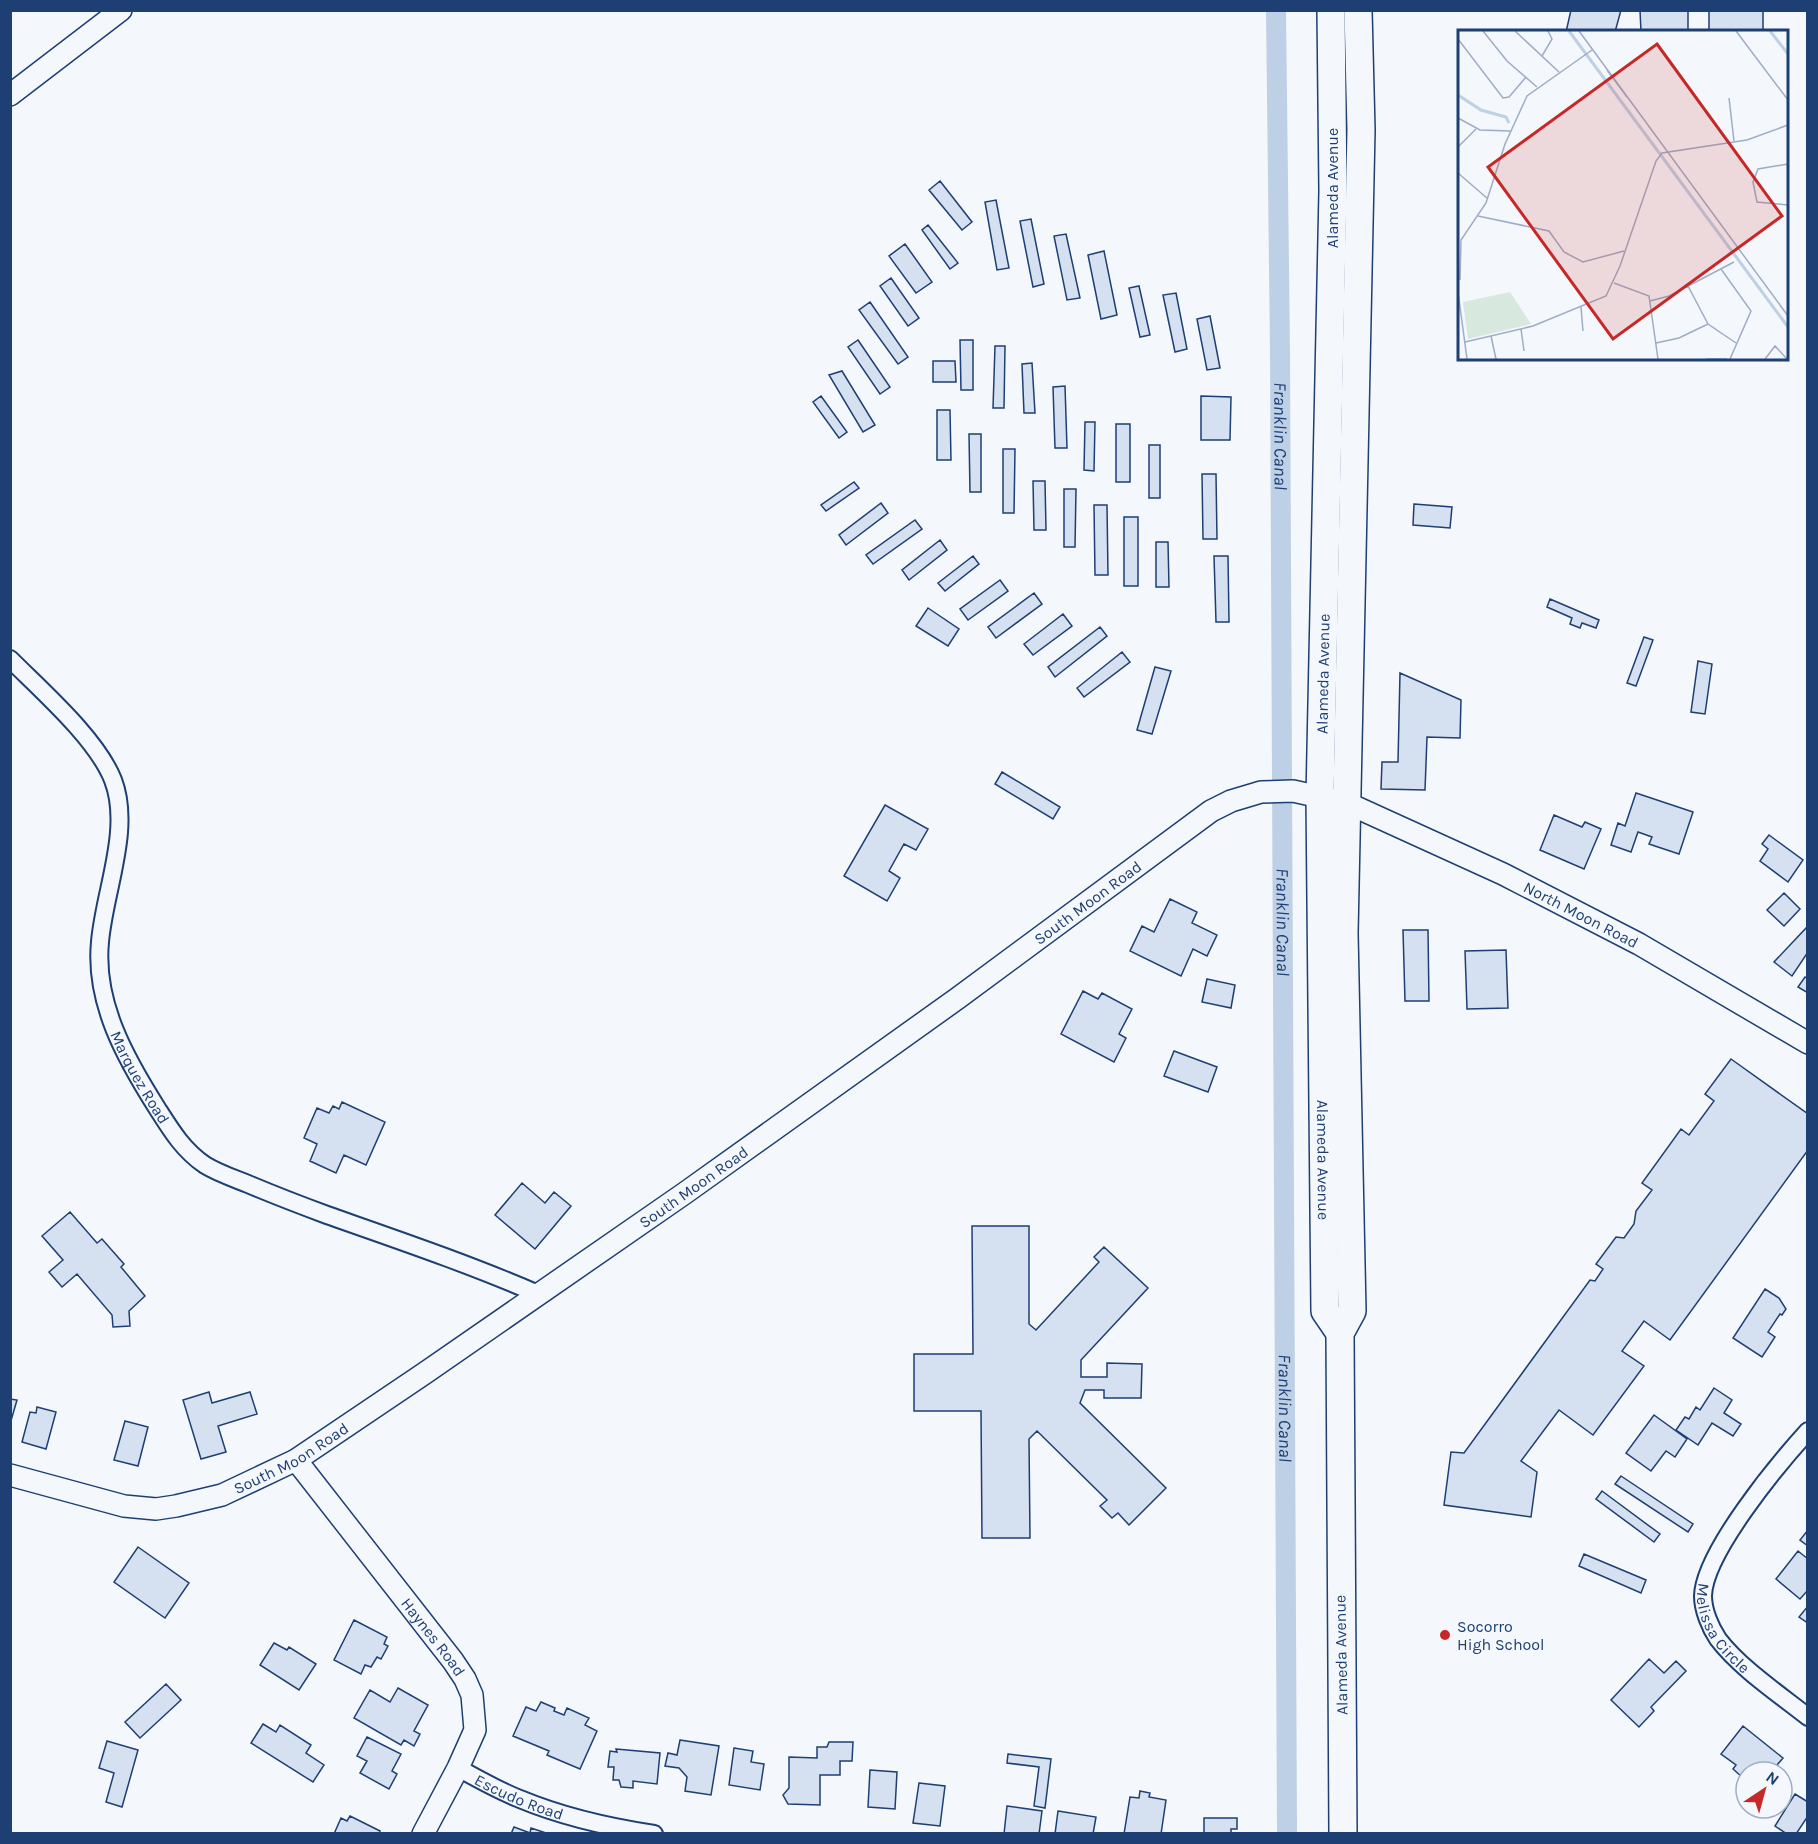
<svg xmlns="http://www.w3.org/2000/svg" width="1818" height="1844" font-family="Karla,sans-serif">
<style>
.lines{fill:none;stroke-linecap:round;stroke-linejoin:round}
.canal{stroke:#bed0e5;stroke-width:20}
.building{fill:#d5e0f0;stroke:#1d3f73;stroke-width:1.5}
.minor-casing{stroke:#1d3f73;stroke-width:20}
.tertiary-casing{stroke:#1d3f73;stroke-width:24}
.primary-casing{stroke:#1d3f73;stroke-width:30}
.minor{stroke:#f4f7fb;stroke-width:16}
.tertiary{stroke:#f4f7fb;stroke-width:21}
.primary{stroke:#f4f7fb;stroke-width:27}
.poi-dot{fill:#c62828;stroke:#f4f7fb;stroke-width:2}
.labels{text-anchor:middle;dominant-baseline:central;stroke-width:4.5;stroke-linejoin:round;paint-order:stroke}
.street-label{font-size:16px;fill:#1d3f73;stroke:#f4f7fb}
.poi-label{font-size:16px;fill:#1d3f73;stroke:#f4f7fb;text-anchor:start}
.water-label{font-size:18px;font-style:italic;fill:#1d3f73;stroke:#f4f7fb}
.inset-river{fill:none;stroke:#bed0e5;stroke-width:3}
.inset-road{fill:none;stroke:#9eadc5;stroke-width:1.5}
.view{fill:#c62828;fill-opacity:0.15;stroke:#c62828;stroke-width:3}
.inset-edge{fill:none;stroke:#1d3f73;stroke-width:3}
</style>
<rect width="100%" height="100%" fill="#f4f7fb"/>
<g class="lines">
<path class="canal" id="s1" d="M1276,10L1280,353L1287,1834"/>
</g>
<path class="building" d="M1571,10H1621L1615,32H1566Z
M1640,10H1688V32H1641Z
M1709,10H1763V32H1709Z
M940,181L972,222L962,230L929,190Z
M996,200L1009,268L997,270L985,202Z
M1031,219L1044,284L1033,287L1020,221Z
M928,225L958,263L950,269L922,230Z
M1066,234L1080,298L1067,300L1054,236Z
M905,244L932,282L916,293L889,256Z
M1104,251L1117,315L1101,319L1088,255Z
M891,278L919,318L908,326L880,286Z
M1139,286L1150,335L1140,337L1129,288Z
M1176,293L1187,349L1175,352L1163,295Z
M870,302L908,357L898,364L859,310Z
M1210,316L1220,368L1207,370L1197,319Z
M858,340L890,387L880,394L848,347Z
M960,340H973V390H961Z
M995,346H1005L1004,408H993Z
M933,361H955L956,382H933Z
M1032,363L1035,413H1024L1022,364Z
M842,371L875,425L863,432L829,375Z
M1065,386L1067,448H1055L1053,387Z
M821,396L847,432L839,438L813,402Z
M1201,396L1231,397L1230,440H1201Z
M937,410H950L951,460H937Z
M1085,422H1095L1094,471L1084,470Z
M1116,424H1130V482H1116Z
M969,434H981V492H970Z
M1149,445H1160V498H1149Z
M1003,449H1015L1014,513H1003Z
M1202,474H1216L1217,539H1203Z
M1033,481H1045L1046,530H1034Z
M854,482L859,488L826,511L821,505Z
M1064,489H1076L1075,547H1064Z
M881,503L888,513L846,545L839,535Z
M1414,504L1452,507L1450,528L1413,525Z
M1094,505H1107L1108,575H1095Z
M1124,517H1138V586H1124Z
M915,520L922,529L873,564L866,555Z
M940,540L947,550L909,580L902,570Z
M1156,542H1168L1169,587H1156Z
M973,556L979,564L945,591L938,583Z
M1214,556H1228L1229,622H1216Z
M1000,580L1008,591L968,620L960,609Z
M1034,593L1042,604L996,638L988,627Z
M1550,599L1599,620L1596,628L1582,623L1580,628L1570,624L1572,618L1547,607Z
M928,608L959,629L948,646L916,626Z
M1063,614L1072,626L1033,655L1024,644Z
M1100,627L1107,636L1055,677L1048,667Z
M1644,637L1653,640L1636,686L1627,683Z
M1122,652L1130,662L1084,697L1077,688Z
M1698,661L1712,664L1705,714L1691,712Z
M1155,667L1171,671L1152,734L1137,730Z
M1400,673L1461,700L1460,738L1427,737L1425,790L1381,789L1382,762H1398Z
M1002,772L1060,807L1053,819L995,784Z
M1636,793L1693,812L1679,854L1649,844L1652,837L1638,832L1631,852L1611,845L1618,823L1625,826Z
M885,805L928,829L916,850L904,844L889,871L900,878L887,901L844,876Z
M1554,815L1582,827L1585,822L1601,829L1584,869L1540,850Z
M1769,835L1803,860L1788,882L1760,861L1768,849L1762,844Z
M1784,893L1800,909L1784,926L1767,910Z
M1170,899L1197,912L1192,923L1217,935L1207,956L1193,949L1181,976L1130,951L1142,926L1154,932Z
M1808,926V952L1792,976L1774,962Z
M1403,930H1428L1429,1001H1405Z
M1506,950L1508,1008L1467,1009L1465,951Z
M1805,977L1808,979V993L1798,987Z
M1207,979L1235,985L1231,1008L1202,1002Z
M1083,991L1098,999L1102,993L1132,1009L1119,1034L1126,1038L1114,1062L1061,1034Z
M1174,1051L1217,1067L1208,1092L1164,1076Z
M1731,1059L1808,1114V1150L1670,1340L1644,1321L1622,1351L1644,1366L1593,1435L1559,1410L1521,1461L1537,1472L1531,1517L1444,1505L1451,1452L1464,1453L1590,1280L1595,1281L1603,1269L1596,1264L1616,1237L1624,1238L1634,1224L1636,1211L1652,1190L1642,1183L1681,1129L1689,1135L1714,1101L1705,1094Z
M342,1102L385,1122L366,1165L344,1155L336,1173L310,1161L317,1144L304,1138L317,1108L329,1113L333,1106L339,1109Z
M522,1183L545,1203L554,1192L571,1206L535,1249L495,1215Z
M70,1212L97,1243L102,1239L124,1264L121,1267L145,1296L129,1311L130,1326L113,1327L112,1315L77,1274L62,1287L49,1272L63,1260L42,1236Z
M972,1226H1029V1324L1036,1330L1099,1262L1094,1257L1104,1247L1148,1288L1081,1360V1377H1107V1363L1142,1364L1141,1398H1104V1390H1085L1080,1403L1166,1488L1129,1525L1118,1513L1112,1518L1100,1506L1107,1500L1037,1431L1029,1439L1030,1538H982L981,1411H914V1354H973Z
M1765,1289L1779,1298L1786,1309L1782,1315L1780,1314L1768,1332L1775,1337L1762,1357L1733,1338Z
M1714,1388L1732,1400L1724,1413L1741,1424L1733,1436L1712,1423L1698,1445L1676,1430L1685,1417L1689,1419L1696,1407L1700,1410Z
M209,1392L212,1403L250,1392L257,1414L218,1426L226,1452L201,1459L183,1400Z
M10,1399L17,1400L10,1424Z
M37,1407L56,1412L46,1449L22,1442L30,1412L36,1413Z
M1654,1415L1687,1439L1675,1457L1666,1451L1651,1471L1626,1453Z
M125,1421L148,1427L138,1466L114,1460Z
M1621,1476L1693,1524L1688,1532L1615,1484Z
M1602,1491L1660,1534L1654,1542L1596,1499Z
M1808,1530V1546L1800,1540Z
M138,1547L189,1583L165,1618L114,1582Z
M1798,1551L1808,1559V1590L1800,1599L1776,1579Z
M1584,1554L1646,1580L1641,1593L1579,1566Z
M1808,1606V1623L1799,1617Z
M354,1620L387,1637L384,1644L388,1646L381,1659L377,1657L371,1667L365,1665L361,1674L334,1660Z
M274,1643L287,1650L289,1647L316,1664L299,1690L260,1665Z
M1649,1659L1664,1673L1676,1661L1686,1671L1651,1707L1654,1711L1639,1727L1611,1700Z
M166,1684L181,1700L140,1738L125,1722Z
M398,1688L428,1705L414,1731L420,1734L414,1746L404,1740L401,1745L354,1718L370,1690L390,1702Z
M541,1702L555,1708L554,1711L564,1715L567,1708L589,1718L585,1725L597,1731L580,1769L547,1755L549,1751L513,1736L526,1707L536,1711Z
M263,1724L276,1732L280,1725L311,1745L306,1753L324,1765L313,1782L251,1743Z
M1743,1726L1783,1758L1771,1772H1746L1742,1777L1733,1769L1736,1765L1721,1754Z
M367,1737L401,1754L392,1771L397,1774L389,1789L360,1773L367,1761L357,1756Z
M680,1740L719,1746L711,1795L685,1791L687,1777L679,1768L665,1766L668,1753L677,1755Z
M107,1741L138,1750L122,1807L106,1802L114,1773L99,1768Z
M829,1742H853L852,1761H840V1775H820V1805L788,1804L783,1795L789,1788V1757L817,1758V1747H827Z
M734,1748L753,1751L751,1762L764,1764L760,1790L729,1785Z
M616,1749L660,1753L657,1784L633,1781V1788L621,1787L619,1780H613L614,1767H608L610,1751L617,1752Z
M1008,1754L1051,1759L1045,1808L1034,1806L1039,1767L1007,1763Z
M870,1770L897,1772L895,1809L868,1807Z
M919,1783L945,1786L940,1826L913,1823Z
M1140,1791L1150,1793L1149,1797L1166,1800L1161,1834H1124L1130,1797L1139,1798Z
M1795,1794L1808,1802V1816L1796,1834H1787L1775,1826Z
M1007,1806L1042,1811L1039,1834H1004Z
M1058,1811L1096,1817L1093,1834H1055Z
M350,1816L380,1831L379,1834H334L341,1818L347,1821Z
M1204,1818H1237V1829H1231V1834H1204Z
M514,1827L530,1833L531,1828L546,1833L511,1834Z"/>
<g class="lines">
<defs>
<g id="minor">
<path id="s2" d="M10,659C42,691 97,739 113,780C132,829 104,892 100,942C94,1003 126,1059 157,1108C171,1130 183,1150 205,1165C218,1173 233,1178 248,1184C274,1195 300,1205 327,1215C398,1240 469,1264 538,1294"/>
<path id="s3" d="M1808,1431C1778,1464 1704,1553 1703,1596C1703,1610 1710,1627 1718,1639C1740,1668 1779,1694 1808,1717"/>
<path id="s4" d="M458,1768C478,1779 499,1791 520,1799C563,1817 608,1827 654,1834"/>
</g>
<g id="tertiary">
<path d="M10,95L121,10"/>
<path id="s5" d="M296,1460L453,1661L465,1679L472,1695L475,1730L458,1768L423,1834"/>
<path id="s6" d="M10,1475L124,1506L156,1509L176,1506L222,1495L296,1460L425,1373L685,1193L958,998L1211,811L1231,801L1261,792L1293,791L1347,803L1503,874L1639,944L1808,1043"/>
</g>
<g id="primary">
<path id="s7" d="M1331,10L1333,191L1320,797L1325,1311L1340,1333"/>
<path d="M1343,1834L1340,1333L1352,1311L1344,933L1361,130L1358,10"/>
</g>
</defs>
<use href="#minor" class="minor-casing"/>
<use href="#tertiary" class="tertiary-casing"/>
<use href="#primary" class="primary-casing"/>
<use href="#minor" class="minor"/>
<use href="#tertiary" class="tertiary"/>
<use href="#primary" class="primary"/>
</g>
<circle class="poi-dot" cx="1445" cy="1635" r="6"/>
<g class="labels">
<g class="street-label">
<text transform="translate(1332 188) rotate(-90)">Alameda Avenue</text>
<text transform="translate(1323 674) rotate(-89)">Alameda Avenue</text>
<text stroke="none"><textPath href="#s6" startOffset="1268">South Moon Road</textPath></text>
<text stroke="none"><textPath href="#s6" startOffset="1822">North Moon Road</textPath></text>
<text stroke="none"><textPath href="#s2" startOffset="468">Marquez Road</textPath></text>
<text stroke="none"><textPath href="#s7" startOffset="1150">Alameda Avenue</textPath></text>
<text stroke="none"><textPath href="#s6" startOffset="782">South Moon Road</textPath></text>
<text stroke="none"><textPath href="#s6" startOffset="296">South Moon Road</textPath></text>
<text stroke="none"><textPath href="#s3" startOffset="236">Melissa Circle</textPath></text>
<text stroke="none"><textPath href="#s5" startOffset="224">Haynes Road</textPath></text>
<text transform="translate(1341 1655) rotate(-91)">Alameda Avenue</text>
<text stroke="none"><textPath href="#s4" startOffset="68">Escudo Road</textPath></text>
</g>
<g class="poi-label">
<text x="1457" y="1626">Socorro<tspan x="1457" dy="18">High School</tspan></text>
</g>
<g class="water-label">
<text stroke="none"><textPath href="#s1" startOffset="426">Franklin Canal</textPath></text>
<text stroke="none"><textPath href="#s1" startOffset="912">Franklin Canal</textPath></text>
<text stroke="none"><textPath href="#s1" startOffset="1398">Franklin Canal</textPath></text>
</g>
</g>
<g transform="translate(1458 30)">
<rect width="330" height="330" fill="#f4f7fb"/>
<path d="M52,262L73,294L10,309L5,272Z" fill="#d7e8df"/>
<path class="inset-river" d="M111,1L330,297M312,1L330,24M0,65L23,80L48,87L51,93"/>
<path class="inset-road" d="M25,1L49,31L79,57M57,1L101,42M121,1L330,286M278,1L330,70M0,9L45,68L51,67L68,47M84,26L94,9L90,1M149,40L169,67M271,68L276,111M0,88L22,100L52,101M0,117L18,99M330,134L300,139L295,152L299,172L330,175M0,143L30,169M20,186L91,201L106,222L125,232L166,221M263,239L293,281L272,329M2,250L3,210L28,173L47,114L69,66L134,20M156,253L191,266L200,329M230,256L250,294L278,313M0,262L9,329M192,271L211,266L276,232M123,277L125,301M63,299L66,321M33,306L38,329M7,312L75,296L148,266L162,236L198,131L204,123L289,110L330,95M198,313L221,308L250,294M248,329H269M307,329L317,316L329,329"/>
<path class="view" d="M199,14L324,186L155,309L30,137Z"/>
<rect width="330" height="330" class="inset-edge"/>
</g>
<rect width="1818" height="1844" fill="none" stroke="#1d3f73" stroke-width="24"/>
<g transform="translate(1764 1790) rotate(36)"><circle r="28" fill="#f4f7fb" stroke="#9eadc5" stroke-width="1.5"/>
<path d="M0-4.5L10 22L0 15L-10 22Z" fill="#c62828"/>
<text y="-9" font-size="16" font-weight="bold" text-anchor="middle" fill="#1d3f73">N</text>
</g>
</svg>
